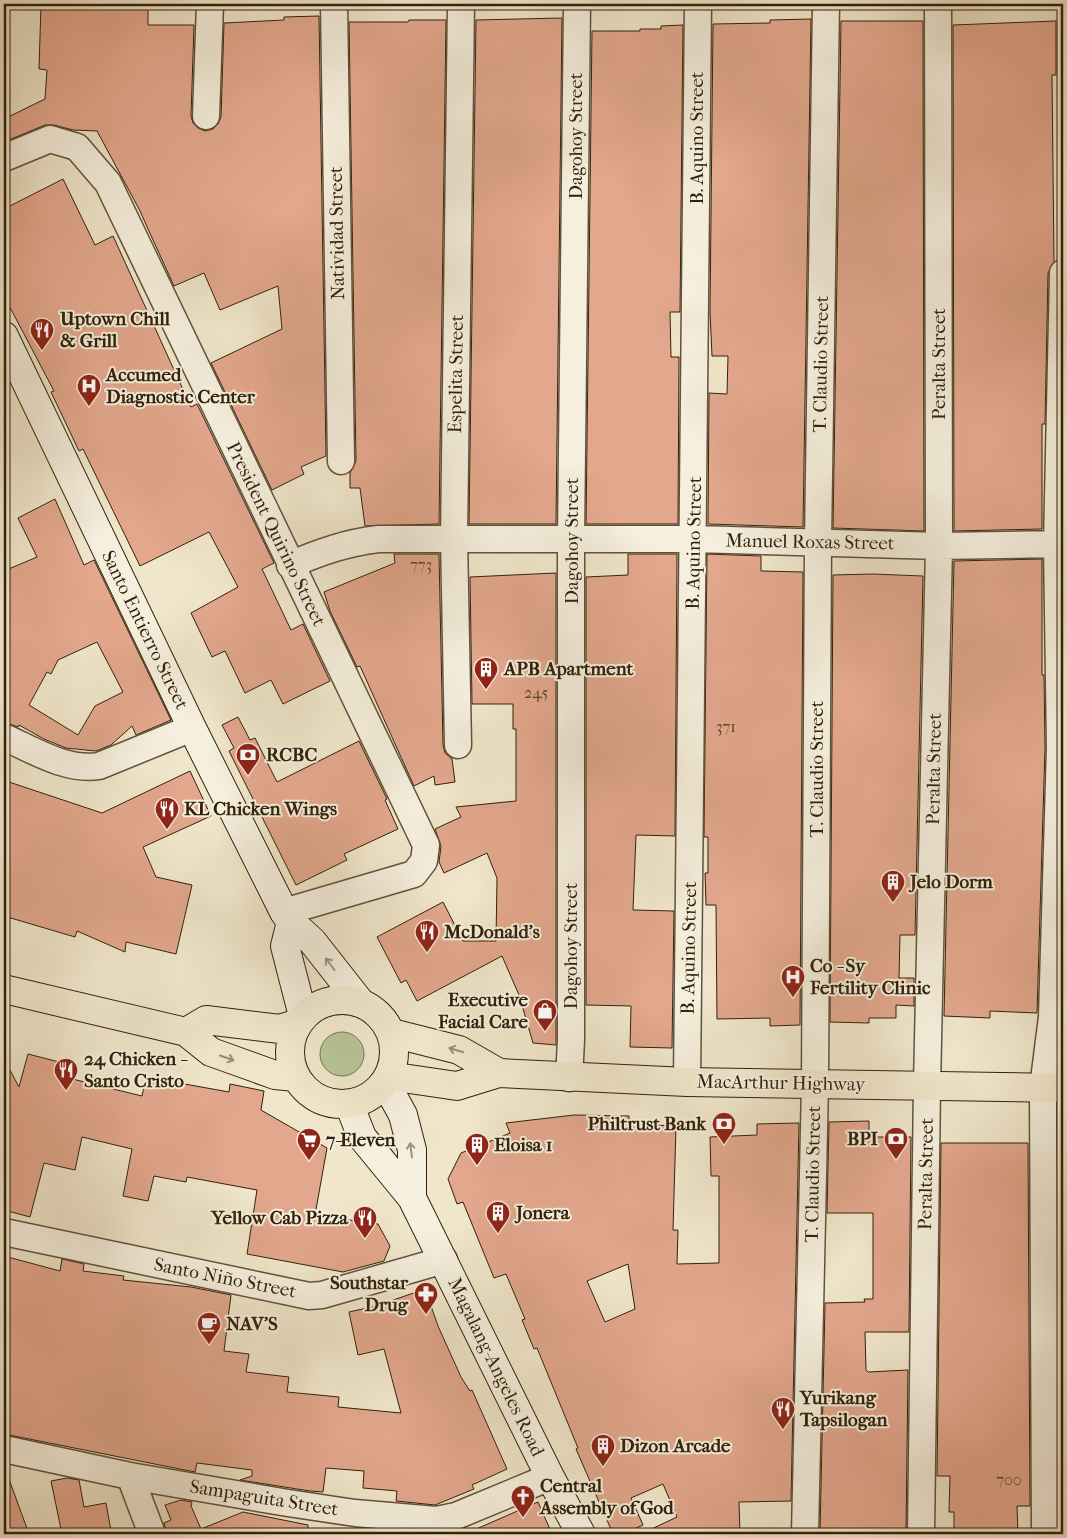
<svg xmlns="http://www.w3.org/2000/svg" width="1067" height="1538" font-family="'IM FELL French Canon',serif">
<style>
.green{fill:#b8c598;stroke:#747352}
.building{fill:#e2a78d;stroke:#31210b;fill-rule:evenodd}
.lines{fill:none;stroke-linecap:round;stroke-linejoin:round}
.minor-casing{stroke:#61523b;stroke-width:29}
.secondary-casing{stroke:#31210b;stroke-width:30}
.trunk-casing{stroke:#31210b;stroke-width:30}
.minor{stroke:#f5efdd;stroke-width:26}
.secondary{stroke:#f5efdd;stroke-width:28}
.trunk{stroke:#f0e6cb;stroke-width:28}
.oneway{stroke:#9d927e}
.oneway2{stroke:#9a8d75}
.labels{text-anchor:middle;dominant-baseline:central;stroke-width:4;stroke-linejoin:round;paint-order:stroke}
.number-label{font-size:16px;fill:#5d422c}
.street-label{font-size:19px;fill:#31210b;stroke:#f5efdd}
.poi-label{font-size:19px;font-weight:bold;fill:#31210b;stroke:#f5efdd;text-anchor:start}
</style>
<rect width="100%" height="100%" fill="#f0e6cb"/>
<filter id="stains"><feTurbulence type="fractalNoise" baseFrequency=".004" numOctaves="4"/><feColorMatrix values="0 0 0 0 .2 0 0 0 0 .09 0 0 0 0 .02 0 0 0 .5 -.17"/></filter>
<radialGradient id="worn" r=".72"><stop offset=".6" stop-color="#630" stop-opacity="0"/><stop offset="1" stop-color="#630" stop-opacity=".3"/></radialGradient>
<path class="green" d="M320 1054a22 22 0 1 1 44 0a22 22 0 1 1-44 0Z"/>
<path class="building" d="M41,4L148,7V25H194L191,116L193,123L198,128L205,131L213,129L218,124L221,117L224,23L284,20V17L319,16L326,456L301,467L304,474L272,490L211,363L282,329L278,286L220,310L204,273L174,286L139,209L97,131L73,130L54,125H45L4,142V119L45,99L47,70L39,69Z
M562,18L556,524H469L476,20Z
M811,19L803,527L708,524L709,393L727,394L728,356H712L710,312L713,24L770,23V20Z
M409,20H446L439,524L365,526L360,488H350V473L356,461L349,22H408Z
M841,21H923L924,531L833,528Z
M1056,21V75H1052L1054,262L1048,273L1045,424H1042V529L954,531L953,25Z
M683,25L680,312H670L671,357H679L678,524H586L592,31H640V29H661V26Z
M63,179L95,245L113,236L191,407L197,404L274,563L262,569L291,630L303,624L330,681L283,704L271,680L245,693L225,651L212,657L191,613L238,587L209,532L140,566L83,449L79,451L51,392L54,391L4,296V209Z
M55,499L84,565L94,560L171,720L136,735L132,726L111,745L96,751L66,748L44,739L19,725L18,727L4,722V571L37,557L18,518ZM97,642L123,692L95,706L78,735L29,705L47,672L51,674L58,660Z
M394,554H439L443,745L445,753L452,759L455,782L435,785L434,776L414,786L360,666L357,667L330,611L324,592L395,563Z
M628,554H677L675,836L636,835L633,910L674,911L672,1048L630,1047L631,1006L586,1005V577L628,575Z
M707,554L761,556V571L803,572L800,1025L770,1026V1018L717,1019L716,905H706L705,873H708V837H704Z
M1042,559V675H1044L1045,748L1037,1013L990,1011V1018L944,1016L954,561Z
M556,573V1045L533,1043L519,995L502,956L417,1001L406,980L401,983L377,937L443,902L463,941H496L497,878L487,853L444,873L439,862L441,846L435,829L461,817L456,807L516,801V729H513V704H472L470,577Z
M873,574L923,576L915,935H900L899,978H914V1006L896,1005V1018H869V1023L830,1022L833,575Z
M238,717L250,740L255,738L277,782L359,741L387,799L385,800L398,829L344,854L347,860L296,885L229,751L234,748L222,725Z
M190,771L211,816L143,847L156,877L192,885L176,954L126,942L125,952L77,931L75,937L4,916V798L9,782L102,813Z
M28,1054L67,1064L64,1077L142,1096L146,1077L229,1092L230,1084L264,1091L261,1110L327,1148L315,1215L378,1224L390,1246L384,1261L343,1272L247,1254L257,1190L187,1177L186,1182L154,1176L148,1201L123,1196L132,1149L82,1137L75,1170L44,1163L30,1217L4,1210V1059L19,1087Z
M574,1115L629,1116V1124L676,1126L673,1230H678L677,1264L719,1263V1176H711L710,1137L757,1135V1124L799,1123L791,1501L739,1502L740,1534H641L677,1517L663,1484L631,1498L643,1525L623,1534H613L576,1449L578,1448L537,1348L534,1349L522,1320L525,1319L506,1274L494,1278L463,1202L457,1204L448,1179L461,1153L510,1133L506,1123ZM628,1264L635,1309L605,1322L587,1281Z
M869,1121V1137H911L909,1332H865L866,1370L868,1372L908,1370L906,1534H820L825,1303L865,1302L864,1299H873V1213H827L829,1122Z
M941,1143H1028L1030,1506H1017L1018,1534H988V1530L954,1532V1512H949L950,1476H937Z
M4,1256L60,1271L62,1259L84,1264L83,1271L124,1276L123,1280L191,1287L231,1295L224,1351L249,1354L246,1372L289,1377L287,1392L339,1397L338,1407L401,1413L384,1349L358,1355L349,1312L376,1306L425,1289L438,1326L461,1377L470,1391L472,1390L507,1469L472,1485L474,1489L435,1505L396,1501L397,1491L363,1488L364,1471L326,1468L323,1492L310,1491L240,1480L252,1476V1470L197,1463L195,1472L4,1434Z
M6,1471L29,1534H4V1472Z
M67,1478L79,1480L84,1507L106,1503L111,1531L94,1534H62L51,1481Z
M181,1500L192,1502L191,1506L201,1529L243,1512L308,1525V1534H167L164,1523L171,1520L165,1505Z
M538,1502L552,1534H465Z"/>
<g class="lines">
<defs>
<path id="minor" d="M334,4L341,461
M206,116L210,4
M4,158L50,139L77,147L108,183L426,845L424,861L414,874L284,912
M290,565C320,552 346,543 378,539H694L939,546L1063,544
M4,737C33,750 66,771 99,766L192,728
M458,745L454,538L461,4
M569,1078L571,1040V539L577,4
M687,1082L698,4
M4,1232L309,1296L322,1295L444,1260
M4,1449L130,1476L288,1503L355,1513L436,1520L456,1516L550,1477
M130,1476L152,1534
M805,1534L815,1084L818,542L826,4
M921,1534L927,1085L939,546L938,4
M1045,1534L1043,1088L1052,1017L1060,748L1057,544L1063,273"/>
<path id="secondary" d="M4,336L192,728L284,912L291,922L312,941L360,1002
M291,922L285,946L303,1016
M385,1082L403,1115L412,1150V1198
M349,1104L362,1137L412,1198L550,1477L581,1534"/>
<path id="trunk" d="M4,989L186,1032L211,1052L275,1075L296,1077
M290 1052a52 52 0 1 1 104 0a52 52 0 1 1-104 0Z
M186,1032L206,1020L280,1029L298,1023
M392,1033L459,1050L499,1073
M389,1076L457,1086L499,1073L687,1082L1063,1088"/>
</defs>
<use href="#minor" class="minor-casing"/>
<use href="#secondary" class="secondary-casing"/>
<use href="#trunk" class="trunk-casing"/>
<use href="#minor" class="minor"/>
<use href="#secondary" class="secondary"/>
<use href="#trunk" class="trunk"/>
</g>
<defs><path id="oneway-shaft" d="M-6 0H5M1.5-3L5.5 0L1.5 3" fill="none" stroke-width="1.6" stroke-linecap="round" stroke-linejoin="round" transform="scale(1.25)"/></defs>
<g class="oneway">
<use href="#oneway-shaft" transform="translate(330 964) rotate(-127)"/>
<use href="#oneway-shaft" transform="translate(411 1150) rotate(-98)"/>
</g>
<g class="oneway2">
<use href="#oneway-shaft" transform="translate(456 1050) rotate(-163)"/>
<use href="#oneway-shaft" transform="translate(227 1058) rotate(19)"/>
</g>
<defs>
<symbol id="restaurant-pin" viewBox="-11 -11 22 30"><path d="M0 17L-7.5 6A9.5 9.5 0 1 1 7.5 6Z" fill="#8f2418" stroke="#f5efdd"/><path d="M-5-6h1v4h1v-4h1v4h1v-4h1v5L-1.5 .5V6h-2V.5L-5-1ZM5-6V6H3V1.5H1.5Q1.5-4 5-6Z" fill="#fff"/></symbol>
<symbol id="hospital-pin" viewBox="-11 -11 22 30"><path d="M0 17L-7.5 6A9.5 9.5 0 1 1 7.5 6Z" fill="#8f2418" stroke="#f5efdd"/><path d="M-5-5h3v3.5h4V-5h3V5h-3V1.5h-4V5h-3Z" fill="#fff"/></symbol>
<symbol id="building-pin" viewBox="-11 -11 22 30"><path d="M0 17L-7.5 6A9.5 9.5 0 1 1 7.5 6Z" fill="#8f2418" stroke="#f5efdd"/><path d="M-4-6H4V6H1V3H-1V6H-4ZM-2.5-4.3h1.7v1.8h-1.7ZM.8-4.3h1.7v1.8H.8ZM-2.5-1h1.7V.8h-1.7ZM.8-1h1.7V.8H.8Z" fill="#fff"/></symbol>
<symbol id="bank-pin" viewBox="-11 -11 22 30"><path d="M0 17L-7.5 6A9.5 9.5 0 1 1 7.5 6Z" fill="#8f2418" stroke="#f5efdd"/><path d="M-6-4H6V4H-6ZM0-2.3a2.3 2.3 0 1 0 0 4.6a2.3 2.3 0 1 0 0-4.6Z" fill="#fff"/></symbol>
<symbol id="shop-pin" viewBox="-11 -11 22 30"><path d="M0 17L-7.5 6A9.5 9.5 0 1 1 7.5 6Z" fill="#8f2418" stroke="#f5efdd"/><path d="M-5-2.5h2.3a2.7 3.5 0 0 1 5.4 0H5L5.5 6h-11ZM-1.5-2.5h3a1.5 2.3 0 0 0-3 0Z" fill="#fff"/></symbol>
<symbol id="supermarket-pin" viewBox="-11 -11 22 30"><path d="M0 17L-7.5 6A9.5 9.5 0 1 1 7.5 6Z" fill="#8f2418" stroke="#f5efdd"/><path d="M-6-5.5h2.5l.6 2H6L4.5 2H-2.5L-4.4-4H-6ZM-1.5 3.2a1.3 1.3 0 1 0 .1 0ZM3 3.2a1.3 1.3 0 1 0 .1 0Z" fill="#fff"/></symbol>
<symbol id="pharmacy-pin" viewBox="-11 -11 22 30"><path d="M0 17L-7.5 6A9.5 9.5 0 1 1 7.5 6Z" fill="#8f2418" stroke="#f5efdd"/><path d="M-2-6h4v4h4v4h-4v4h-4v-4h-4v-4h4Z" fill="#fff"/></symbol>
<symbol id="cafe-pin" viewBox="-11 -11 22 30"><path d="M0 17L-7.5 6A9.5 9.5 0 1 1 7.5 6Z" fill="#8f2418" stroke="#f5efdd"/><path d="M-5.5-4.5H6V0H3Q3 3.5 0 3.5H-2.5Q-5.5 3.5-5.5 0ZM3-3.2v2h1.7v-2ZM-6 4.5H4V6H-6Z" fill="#fff"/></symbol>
<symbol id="church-pin" viewBox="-11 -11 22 30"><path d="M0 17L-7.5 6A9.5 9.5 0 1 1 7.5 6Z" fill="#8f2418" stroke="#f5efdd"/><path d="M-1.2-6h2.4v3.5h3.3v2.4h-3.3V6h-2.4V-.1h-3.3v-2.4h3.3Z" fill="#fff"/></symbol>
</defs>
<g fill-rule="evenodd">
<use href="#restaurant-pin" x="28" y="316" width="28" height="38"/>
<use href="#hospital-pin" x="75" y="372" width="28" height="38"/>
<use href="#building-pin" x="472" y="655" width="28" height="38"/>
<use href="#bank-pin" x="234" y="741" width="28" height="38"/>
<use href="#restaurant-pin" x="153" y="795" width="28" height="38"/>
<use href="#building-pin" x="879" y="868" width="28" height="38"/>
<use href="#restaurant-pin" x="413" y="918" width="28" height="38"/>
<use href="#hospital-pin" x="779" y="963" width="28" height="38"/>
<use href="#shop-pin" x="531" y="997" width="28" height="38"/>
<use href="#restaurant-pin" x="52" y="1056" width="28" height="38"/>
<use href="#bank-pin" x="710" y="1110" width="28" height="38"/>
<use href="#bank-pin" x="882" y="1125" width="28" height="38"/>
<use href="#supermarket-pin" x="295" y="1126" width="28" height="38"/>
<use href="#building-pin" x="463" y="1131" width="28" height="38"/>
<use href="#building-pin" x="484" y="1199" width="28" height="38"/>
<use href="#restaurant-pin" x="351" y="1204" width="28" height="38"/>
<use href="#pharmacy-pin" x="412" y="1280" width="28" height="38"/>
<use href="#cafe-pin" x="195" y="1310" width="28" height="38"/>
<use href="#restaurant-pin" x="769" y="1395" width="28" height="38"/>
<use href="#building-pin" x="589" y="1432" width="28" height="38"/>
<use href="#church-pin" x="509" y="1483" width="28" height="38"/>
</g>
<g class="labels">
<g class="number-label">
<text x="421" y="564">773</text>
<text x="536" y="692">245</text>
<text x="726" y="726">371</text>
<text x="1009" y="1479">700</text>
</g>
<g class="street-label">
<text transform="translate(576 136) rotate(-90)">Dagohoy Street</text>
<text transform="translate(697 138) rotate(-90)">B. Aquino Street</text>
<text transform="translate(337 233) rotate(-91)">Natividad Street</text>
<text transform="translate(821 364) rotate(-89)">T. Claudio Street</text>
<text transform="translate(939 364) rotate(-90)">Peralta Street</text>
<text transform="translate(456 374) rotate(-89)">Espelita Street</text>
<text transform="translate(276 534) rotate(64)">President Quirino Street</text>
<text transform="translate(572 541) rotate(-90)">Dagohoy Street</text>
<text transform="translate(810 542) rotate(1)">Manuel Roxas Street</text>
<text transform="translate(694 543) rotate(-89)">B. Aquino Street</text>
<text transform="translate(145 630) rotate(64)">Santo Entierro Street</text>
<text transform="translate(817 769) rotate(-90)">T. Claudio Street</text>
<text transform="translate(934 769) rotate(-89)">Peralta Street</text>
<text transform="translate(571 946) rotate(-90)">Dagohoy Street</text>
<text transform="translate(689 948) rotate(-89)">B. Aquino Street</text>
<text transform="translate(781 1083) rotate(1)">MacArthur Highway</text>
<text transform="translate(813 1174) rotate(-89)">T. Claudio Street</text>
<text transform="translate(926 1174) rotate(-89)">Peralta Street</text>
<text transform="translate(225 1278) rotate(11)">Santo Niño Street</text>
<text transform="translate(496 1367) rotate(64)">Magalang-Angeles Road</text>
<text transform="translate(264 1498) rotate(9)">Sampaguita Street</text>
</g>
<g class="poi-label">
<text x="60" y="319">Uptown Chill<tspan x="60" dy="22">&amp; Grill</tspan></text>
<text x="106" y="375">Accumed<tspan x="106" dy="22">Diagnostic Center</tspan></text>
<text x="504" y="669">APB Apartment</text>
<text x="266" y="755">RCBC</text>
<text x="184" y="809">KL Chicken Wings</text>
<text x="910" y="882">Jelo Dorm</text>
<text x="444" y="932">McDonald's</text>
<text x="810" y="966">Co - Sy<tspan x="810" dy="22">Fertility Clinic</tspan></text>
<text x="528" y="1000" text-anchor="end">Executive<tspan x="528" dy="22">Facial Care</tspan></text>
<text x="84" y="1059">24 Chicken -<tspan x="84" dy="22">Santo Cristo</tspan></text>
<text x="706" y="1124" text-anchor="end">Philtrust Bank</text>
<text x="878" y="1139" text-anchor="end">BPI</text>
<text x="326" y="1140">7-Eleven</text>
<text x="494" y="1145">Eloisa 1</text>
<text x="516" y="1213">Jonera</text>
<text x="348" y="1218" text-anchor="end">Yellow Cab Pizza</text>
<text x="408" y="1283" text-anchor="end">Southstar<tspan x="408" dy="22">Drug</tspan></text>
<text x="226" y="1324">NAV'S</text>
<text x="800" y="1398">Yurikang<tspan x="800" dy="22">Tapsilogan</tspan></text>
<text x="620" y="1446">Dizon Arcade</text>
<text x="540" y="1486">Central<tspan x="540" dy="22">Assembly of God</tspan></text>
</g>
</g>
<rect width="1067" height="1538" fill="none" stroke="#f0e6cb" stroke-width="20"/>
<rect x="5" y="5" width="1057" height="1528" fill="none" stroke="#31210b" stroke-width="2.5"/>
<rect x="10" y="10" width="1047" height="1518" fill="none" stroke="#31210b"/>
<rect width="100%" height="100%" filter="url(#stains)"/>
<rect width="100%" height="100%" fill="url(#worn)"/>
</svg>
